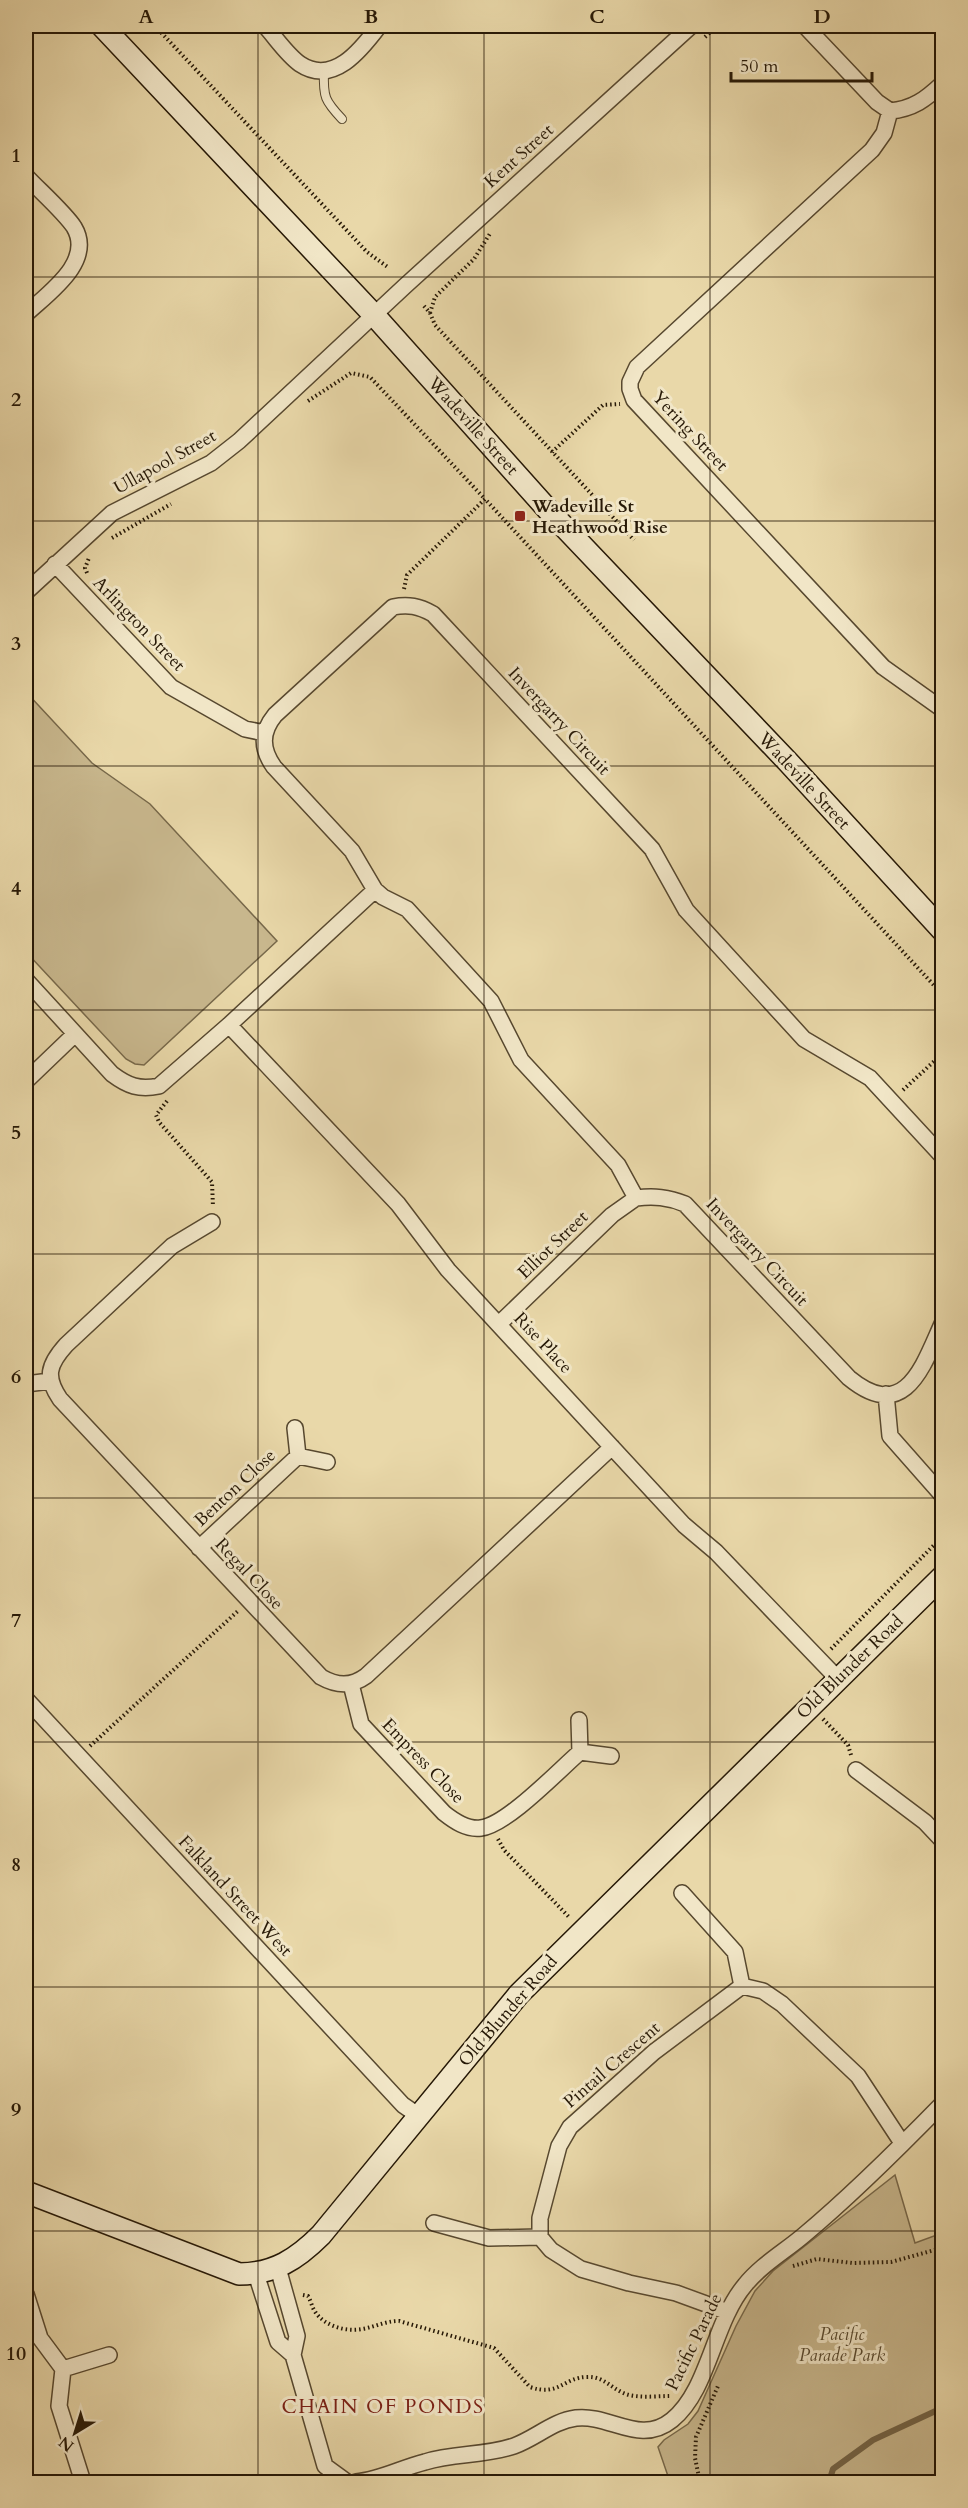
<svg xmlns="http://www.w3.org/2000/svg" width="968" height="2508" font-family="Cardo,serif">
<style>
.park{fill:#c8b78d;stroke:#77684a;stroke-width:1.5}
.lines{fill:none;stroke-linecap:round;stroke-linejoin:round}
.stream{stroke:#736447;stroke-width:6}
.service-casing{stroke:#57482f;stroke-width:10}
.minor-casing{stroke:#57482f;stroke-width:18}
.secondary-casing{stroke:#261806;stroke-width:24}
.path{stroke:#261806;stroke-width:4;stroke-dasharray:1.5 3;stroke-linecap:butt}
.service{stroke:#f1e6c7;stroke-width:8}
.minor{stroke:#f1e6c7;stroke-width:15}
.secondary{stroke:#f1e6c7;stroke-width:21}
.grid{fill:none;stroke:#261806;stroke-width:1.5;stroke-opacity:0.55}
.poi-dot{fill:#8f2418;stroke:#f1e6c7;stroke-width:2}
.labels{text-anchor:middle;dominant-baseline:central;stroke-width:6;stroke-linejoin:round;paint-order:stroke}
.street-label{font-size:18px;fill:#261806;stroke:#f1e6c7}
.poi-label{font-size:18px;font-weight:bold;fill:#261806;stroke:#f1e6c7;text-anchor:start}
.park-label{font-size:18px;font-style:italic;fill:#57482e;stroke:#f1e6c7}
.neighbourhood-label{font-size:20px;letter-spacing:1.5px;fill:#7a1f14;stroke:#f1e6c7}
.neatline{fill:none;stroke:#261806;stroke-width:2}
.grid-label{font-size:20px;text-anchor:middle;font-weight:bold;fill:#261806}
</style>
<rect width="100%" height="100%" fill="#e9d8a9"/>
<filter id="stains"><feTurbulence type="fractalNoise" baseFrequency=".00333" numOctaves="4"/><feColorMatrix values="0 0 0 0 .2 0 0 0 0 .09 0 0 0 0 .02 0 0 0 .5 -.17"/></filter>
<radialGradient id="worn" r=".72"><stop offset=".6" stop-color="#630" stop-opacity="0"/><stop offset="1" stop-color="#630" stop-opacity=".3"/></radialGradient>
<path class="park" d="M26,692L92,763L150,804L277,941L144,1065L135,1064L126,1059L26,952Z
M895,2175L915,2243L942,2233V2482H670L658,2447L664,2440L688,2424L698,2411L736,2326L755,2291L773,2271Z"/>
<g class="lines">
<path class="stream" d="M829,2482L833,2469L873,2440L942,2408"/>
<defs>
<path id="service" d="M324,72C323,97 325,101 342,119"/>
<path id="minor" d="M265,26C276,38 287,55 300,64C333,86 361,50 379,26
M805,26L877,102L890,111
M942,84C926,99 913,109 890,111L884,133L872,150L637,367L630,382V389L634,400L883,667L942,709
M26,176C38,189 65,213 74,227C95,262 47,294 26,314
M55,564L171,687L245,729L265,733
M26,592L112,513L211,463L239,441L405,286L691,26
M26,980L112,1074C128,1086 139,1090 159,1086L229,1025L375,890
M229,1025L398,1204L448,1270L684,1525L716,1552L838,1679
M26,1081L75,1034
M942,1156L870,1078L804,1039L686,910L652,849L433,614C419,606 408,604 393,607L275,715C261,732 261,749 274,767L352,851L375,890L383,897L407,909L491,1001L521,1060L618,1165L636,1198C654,1196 668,1197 685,1204L849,1378C905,1424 923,1366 942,1324
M212,1222L172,1246L66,1345C48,1365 45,1377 60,1399L321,1677C337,1686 351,1687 366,1676L612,1447
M499,1324L612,1215L636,1198
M26,1384L50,1381
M886,1394L890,1436L942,1495
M295,1428L298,1456L327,1462
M199,1548L298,1456
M351,1684L361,1724L444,1813C454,1821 467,1830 481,1828C507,1825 559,1770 580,1752
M26,1699L403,2105L419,2116
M579,1720L580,1752L611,1756
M856,1770L925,1822L942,1840
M682,1893L735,1952L742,1986
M434,2223L489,2238L540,2237
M278,2268L297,2336L293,2355L325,2466L347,2482
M256,2274L278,2342L293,2355
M26,2294L40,2338L63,2369L59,2406L83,2482
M728,2312L676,2293L629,2283L581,2269L551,2250L540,2237V2218L559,2146L570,2127L654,2052L742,1986L763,1991L782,2004L858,2076L902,2143
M63,2369L109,2355
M356,2482C380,2480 401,2468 425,2462C454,2453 485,2456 514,2446C536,2438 553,2421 576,2418C610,2414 640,2446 672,2420C709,2390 713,2323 745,2285C761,2265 784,2252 804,2235C852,2195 898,2149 942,2104"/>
<path id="secondary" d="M102,26L374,315L550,512L789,763L942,930
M26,2192L239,2274C274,2274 297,2259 321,2235L519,1994L942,1577"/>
</defs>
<use href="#service" class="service-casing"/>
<use href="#minor" class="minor-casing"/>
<use href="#secondary" class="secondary-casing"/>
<path class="path" d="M155,26L367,252L389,268
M705,37L717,26
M424,306L430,313L435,325L634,540
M430,313L435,297L474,259L491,232
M308,401L351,373L370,377L485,499
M552,452L603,405L620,404
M112,538L171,504
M87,573L85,568L89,558
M404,589L407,575L485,499L942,994
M903,1090L942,1054
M167,1101L156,1115L159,1122L212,1182L213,1207
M831,1649L942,1537
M823,1719L848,1745L851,1755
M90,1746L238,1611
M498,1839L504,1850L569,1917
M793,2266L817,2259L853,2263L891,2262L942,2248
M303,2295L308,2296C311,2301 312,2308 316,2313C325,2326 346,2332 362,2329C375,2327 385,2321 399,2321L494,2348L530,2387C559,2397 564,2377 587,2377C605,2376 613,2391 629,2395C643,2398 658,2396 671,2396
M700,2482L695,2458L696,2437L718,2386"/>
<use href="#service" class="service"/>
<use href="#minor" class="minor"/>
<use href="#secondary" class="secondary"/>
</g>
<path class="grid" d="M258,26V2482M484,26V2482M710,26V2482M26,277H942M26,521H942M26,766H942M26,1010H942M26,1254H942M26,1498H942M26,1742H942M26,1987H942M26,2231H942"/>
<rect class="poi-dot" x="514" y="510" width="12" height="12" rx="3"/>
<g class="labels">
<g class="street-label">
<text transform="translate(519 156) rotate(-42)">Kent Street</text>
<text transform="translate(473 426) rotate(48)">Wadeville Street</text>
<text transform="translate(690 431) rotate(47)">Yering Street</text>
<text transform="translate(165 462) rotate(-29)">Ullapool Street</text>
<text transform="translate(139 624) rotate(46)">Arlington Street</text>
<text transform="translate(559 721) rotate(47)">Invergarry Circuit</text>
<text transform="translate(804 781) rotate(47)">Wadeville Street</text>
<text transform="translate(553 1245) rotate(-44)">Elliot Street</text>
<text transform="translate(757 1252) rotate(47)">Invergarry Circuit</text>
<text transform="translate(543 1343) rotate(47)">Rise Place</text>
<text transform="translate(235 1488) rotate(-43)">Benton Close</text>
<text transform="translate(249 1574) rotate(47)">Regal Close</text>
<text transform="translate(850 1667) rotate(-44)">Old Blunder Road</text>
<text transform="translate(423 1761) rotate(46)">Empress Close</text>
<text transform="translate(235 1896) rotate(47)">Falkland Street West</text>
<text transform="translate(508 2011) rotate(-49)">Old Blunder Road</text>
<text transform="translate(612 2065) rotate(-41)">Pintail Crescent</text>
<text transform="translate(694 2342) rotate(-64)">Pacific Parade</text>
</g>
<g class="poi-label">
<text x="532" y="506">Wadeville St<tspan x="532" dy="21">Heathwood Rise</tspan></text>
</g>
<g class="park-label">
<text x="842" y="2334">Pacific<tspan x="842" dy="21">Parade Park</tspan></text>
</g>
<g class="neighbourhood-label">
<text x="383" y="2406">CHAIN OF PONDS</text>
</g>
</g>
<rect width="968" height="2508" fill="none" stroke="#e9d8a9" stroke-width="66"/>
<g transform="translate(75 2433) rotate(218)" stroke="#f1e6c7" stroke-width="4.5" paint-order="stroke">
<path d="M0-4.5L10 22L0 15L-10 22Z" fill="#261806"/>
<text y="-9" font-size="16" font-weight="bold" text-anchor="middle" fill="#261806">N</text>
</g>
<path d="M731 72v9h141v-9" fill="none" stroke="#261806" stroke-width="3"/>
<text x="740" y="72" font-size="18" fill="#261806" stroke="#f1e6c7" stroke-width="4.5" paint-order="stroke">50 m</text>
<rect x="33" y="33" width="902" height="2442" class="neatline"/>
<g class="grid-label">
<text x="146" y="23">A</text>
<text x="371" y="23">B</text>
<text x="597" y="23">C</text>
<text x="822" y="23">D</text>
<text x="16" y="162">1</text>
<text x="16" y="406">2</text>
<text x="16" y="650">3</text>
<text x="16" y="895">4</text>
<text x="16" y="1139">5</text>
<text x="16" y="1383">6</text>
<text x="16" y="1627">7</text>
<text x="16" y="1871">8</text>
<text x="16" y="2116">9</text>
<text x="16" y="2360">10</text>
</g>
<rect width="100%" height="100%" filter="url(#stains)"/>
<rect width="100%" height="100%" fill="url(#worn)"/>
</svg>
